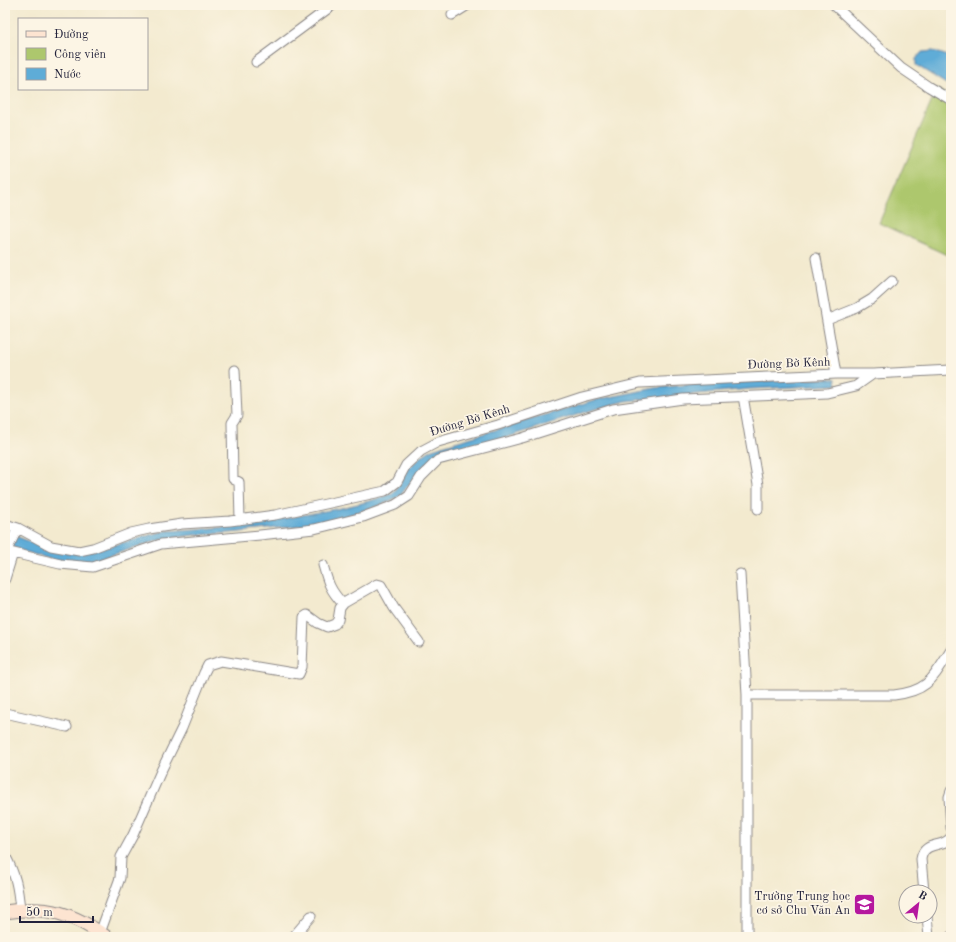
<svg xmlns="http://www.w3.org/2000/svg" width="956" height="942" font-family="'Old Standard TT',serif">
<style>
.green{fill:#adc76d;stroke:#687454}
.water{fill:#5eacd7;stroke:#406789}
.lines{fill:none;stroke-linecap:round;stroke-linejoin:round}
.minor-casing{stroke:#8a8685;stroke-width:11}
.secondary-casing{stroke:#8a8685;stroke-width:15}
.minor{stroke:#fff;stroke-width:9}
.secondary{stroke:#fde4d1;stroke-width:13}
.labels{text-anchor:middle;dominant-baseline:central;stroke-width:3.5;stroke-linejoin:round;paint-order:stroke}
.street-label{font-size:12px;fill:#22223b;stroke:#fcf5e5}
.poi-label{font-size:12px;fill:#22223b;stroke:#fcf5e5;text-anchor:end}
</style>
<rect width="100%" height="100%" fill="#fcf5e5"/>
<filter id="ink" filterUnits="userSpaceOnUse"><feTurbulence type="fractalNoise" baseFrequency=".025" numOctaves="2"/><feDisplacementMap in="SourceGraphic" scale="8" xChannelSelector="R" yChannelSelector="G"/><feConvolveMatrix kernelMatrix="1 2 1 2 8 2 1 2 1" color-interpolation-filters="sRGB"/></filter>
<filter id="wash" filterUnits="userSpaceOnUse"><feTurbulence type="fractalNoise" baseFrequency=".012" numOctaves="4" result="noise"/><feDisplacementMap in="SourceGraphic" scale="16" xChannelSelector="R" yChannelSelector="G"/><feGaussianBlur stdDeviation="0.9" result="paint"/><feColorMatrix in="noise" values="0 0 0 0 0 0 0 0 0 0 0 0 0 0 0 0 0 1.4 0 .05"/><feComposite in="paint" operator="in"/></filter>
<g filter="url(#wash)">
<rect width="100%" height="100%" fill="#f3eacf"/>
<path class="green" d="M937,89L951,98V257L879,223Z"/>
<path class="water" d="M933,51L951,57V87L916,65V59L922,52Z
M836,378L837,385L749,389L626,401L589,411L505,438L436,458L423,466L400,496L381,505L339,518L306,525L230,533L193,535L160,540L86,563L53,560L23,551L5,544V532L36,544L71,553L104,548L164,531L227,527L265,522L341,508L370,501L393,493L400,484L408,469L419,458L432,449L595,400L655,388L695,384Z"/>
</g>
<g filter="url(#ink)">
<g class="lines">
<defs>
<path id="minor" d="M834,5L901,68L929,87L951,100
M452,15L468,5
M256,62L333,5
M816,258L836,374
M827,320L857,308L872,299L892,281
M235,370L237,415L232,423L233,479L239,482L240,520
M743,396L758,485V509
M5,524L18,528L51,546L79,551L93,548L131,533L149,529L182,524L230,521L275,515L385,491L397,482L406,465L421,451L438,442L498,425L582,397L640,383L836,374H873
M5,549L13,553L60,564L93,567L161,544L260,535L314,529L363,517L395,505L409,496L421,477L438,460L522,438L613,409L683,399L827,393L856,386L873,374L951,370
M7,550L18,528
M323,565C328,583 330,590 343,604
M740,574L747,695V937
M5,579L13,553
M747,695H894C929,691 933,678 951,650
M5,713L67,727
M951,791L949,797L951,828
M5,855C16,876 18,887 20,910
M924,892L921,859C924,840 943,849 951,837
M927,916L929,937
M100,933L120,878L121,857L133,835L161,771L182,728L204,673L208,665L221,661L299,674L302,667L304,617L307,615L318,623L327,627L335,624L338,620L340,608L344,603L377,584L381,585L394,608L419,642
M293,937L311,916
M950,937L951,936"/>
<path id="secondary" d="M5,912C47,905 72,913 106,937"/>
</defs>
<use href="#minor" class="minor-casing"/>
<use href="#secondary" class="secondary-casing"/>
<use href="#minor" class="minor"/>
<use href="#secondary" class="secondary"/>
</g>
</g>
<defs>
<symbol id="school-square" viewBox="-11 -11 22 22"><rect x="-9" y="-9" width="18" height="18" rx="4" fill="#b5179e" stroke="#fcf5e5"/><path d="M0-5L7-2L0 1L-7-2ZM-4 1L0 2.5L4 1V4Q0 6-4 4Z" fill="#fff"/></symbol>
</defs>
<g fill-rule="evenodd">
<use href="#school-square" x="852" y="892" width="25" height="25"/>
</g>
<g class="labels">
<g class="street-label">
<text transform="translate(789 364) rotate(-2)">Đường Bờ Kênh</text>
<text transform="translate(470 421) rotate(-17)">Đường Bờ Kênh</text>
</g>
<g class="poi-label">
<text x="850" y="897">Trường Trung học<tspan x="850" dy="14">cơ sở Chu Văn An</tspan></text>
</g>
</g>
<rect width="956" height="942" fill="none" stroke="#fcf5e5" stroke-width="20"/>
<rect x="18" y="18" width="130" height="72" fill="#fcf5e5" stroke="#a5a1a1"/>
<rect x="26" y="31" width="20" height="6" fill="#fde4d1" stroke="#a5a1a1"/>
<text x="54" y="38" font-size="12" fill="#22223b">Đường</text>
<rect x="26" y="48" width="20" height="12" fill="#adc76d" stroke="#a5a1a1"/>
<text x="54" y="58" font-size="12" fill="#22223b">Công viên</text>
<rect x="26" y="68" width="20" height="12" fill="#5eacd7" stroke="#a5a1a1"/>
<text x="54" y="78" font-size="12" fill="#22223b">Nước</text>
<g transform="translate(918 904) rotate(29)"><circle r="19" fill="#fcf5e5" stroke="#a5a1a1"/>
<path d="M0-3L7 15L0 10L-7 15Z" fill="#b5179e"/>
<text y="-6" font-size="11" font-weight="bold" text-anchor="middle" fill="#22223b">B</text>
</g>
<path d="M20 916v6h73v-6" fill="none" stroke="#22223b" stroke-width="2"/>
<text x="26" y="916" font-size="12" fill="#22223b" stroke="#fcf5e5" stroke-width="3" paint-order="stroke">50 m</text>
</svg>
